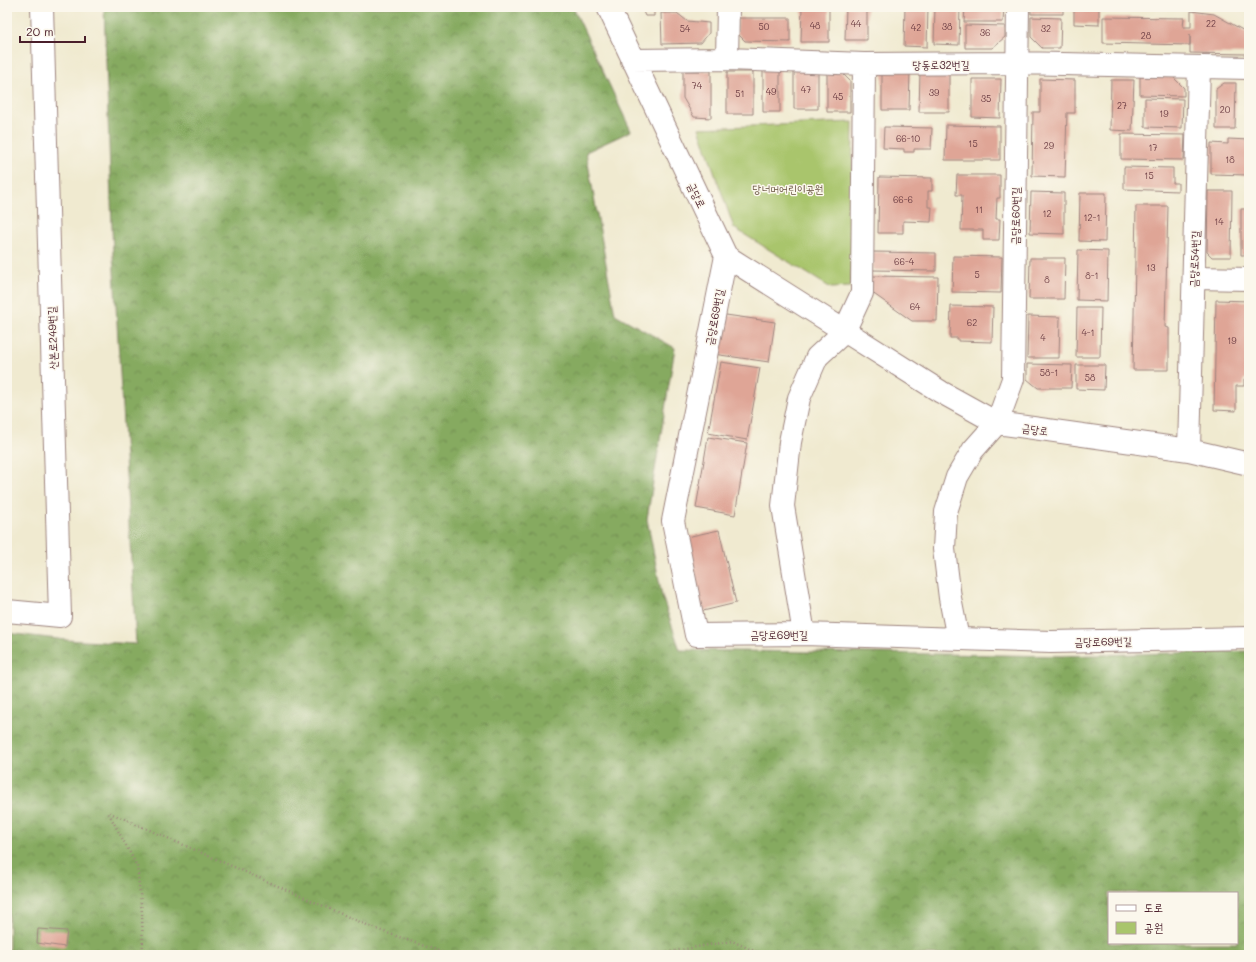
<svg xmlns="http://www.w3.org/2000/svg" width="1256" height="962" font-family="Mali,'Poor Story',sans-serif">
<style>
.forest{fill:url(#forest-crowns);stroke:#686446;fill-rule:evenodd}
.park{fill:#a9c56c;stroke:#7a724c}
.building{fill:#dfa596}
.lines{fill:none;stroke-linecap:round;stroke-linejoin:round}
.minor-casing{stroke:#9d847e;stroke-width:24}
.path{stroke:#9d847e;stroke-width:2.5;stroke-dasharray:1 3;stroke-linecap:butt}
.minor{stroke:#fff;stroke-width:22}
.labels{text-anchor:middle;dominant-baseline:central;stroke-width:3;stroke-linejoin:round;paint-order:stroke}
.number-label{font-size:9px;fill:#6f4046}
.street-label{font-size:11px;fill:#4a1f2b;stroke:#fbf7ec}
.park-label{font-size:11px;fill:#66513e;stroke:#fbf7ec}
</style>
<defs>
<pattern id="forest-crowns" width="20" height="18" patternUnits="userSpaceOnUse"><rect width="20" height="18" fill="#86aa60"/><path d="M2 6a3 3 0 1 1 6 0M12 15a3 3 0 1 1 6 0" fill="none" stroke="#708a4f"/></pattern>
</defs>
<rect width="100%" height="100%" fill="#fbf7ec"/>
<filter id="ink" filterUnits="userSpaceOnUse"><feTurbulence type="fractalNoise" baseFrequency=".025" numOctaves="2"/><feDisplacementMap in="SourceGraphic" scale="8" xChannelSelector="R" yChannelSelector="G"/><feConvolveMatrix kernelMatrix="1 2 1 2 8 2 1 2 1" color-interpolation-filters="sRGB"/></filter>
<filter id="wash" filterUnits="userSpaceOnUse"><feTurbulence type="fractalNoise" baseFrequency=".012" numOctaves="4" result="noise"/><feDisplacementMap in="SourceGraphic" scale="16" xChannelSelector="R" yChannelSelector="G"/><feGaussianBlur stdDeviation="0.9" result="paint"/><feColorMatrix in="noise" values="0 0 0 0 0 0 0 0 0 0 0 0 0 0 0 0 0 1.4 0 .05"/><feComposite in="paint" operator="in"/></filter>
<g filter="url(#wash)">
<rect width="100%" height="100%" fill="#f0ead0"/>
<path class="forest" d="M104,7H573L631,131L586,152L615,314L675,348L647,519L662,596L680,650L1061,656L1249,651V955H9L7,633L66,640L136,644L113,255ZM1109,893H1237V943H1109Z"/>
<path class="park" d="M853,122L851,287L831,288L734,228L699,128Z"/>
<g id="blocks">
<path class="building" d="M641,7H654V16H645Z
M802,7H829V42H801Z
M846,7H867V40H845Z
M905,7H928L927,47L904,46Z
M935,7H960L959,45L934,44Z
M965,7H1004L1003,22H964Z
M1031,7H1063V14H1031Z
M1074,7H1099V25L1074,24Z
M1191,11L1214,14L1248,33L1247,54L1190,53V34V45L1103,43V17L1184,18L1183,27H1191Z
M661,13H677L687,21L709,23V33L701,43L662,44Z
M1031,17L1061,18L1060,48H1042L1031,37Z
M738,18H790V42L745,41L737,33Z
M965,25L1005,26V37L992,48H965Z
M827,68H837L850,81V112H827Z
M763,69H780V112H763Z
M794,69H818V109H794Z
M882,70L910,71L909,110H882Z
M683,71H711V118L694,117L683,98Z
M727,72H753V114H727Z
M920,72L949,73V112H919Z
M1140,77H1173L1184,88V96L1140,95Z
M972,79H1001L1000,118L972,117Z
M1040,79L1075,80V113H1067L1065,177L1032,176L1033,112H1040Z
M1111,80H1134L1132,131L1110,130Z
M1224,83H1236L1235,129H1216V89Z
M1145,98L1183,99L1182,128L1145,127Z
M946,125L1000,126V160H945Z
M884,127L932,128L931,149H914V152H904V149L883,148Z
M1121,134L1185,135L1184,160L1121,159Z
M1228,139L1249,140L1248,175L1211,174V143L1228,144Z
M1124,167L1173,168V183H1178V191L1124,189Z
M957,175H1000V198H997L996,219H1000L999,240H983V230H961L962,195H956Z
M879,177L932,178V191H928V207H932L931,222L903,221V233H878Z
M1208,191H1232L1231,257H1212L1207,252Z
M1031,192L1064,193V234L1030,233Z
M1080,193H1106L1105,242L1079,241Z
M1136,206H1168L1165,327L1169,328V370H1133Z
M1241,209H1249V255H1241Z
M1078,250L1108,251L1107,301L1077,300Z
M873,252L936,253V271L873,270Z
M953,256L1002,257L1001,293L952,292Z
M1030,258H1065L1064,299H1029Z
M871,276L938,277L937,321H912L871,292Z
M1216,300L1249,301V379H1244V386H1236V411L1214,410Z
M951,306L993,307L992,342L958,341V338H950Z
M1077,308H1101L1100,357H1076Z
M719,314L775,322L769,362L713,354Z
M1028,316L1060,317L1059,358H1027Z
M721,362L760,368L747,440L708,433Z
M1027,364L1072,365L1071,388H1038L1027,379Z
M1076,365H1105L1104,390L1076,389Z
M708,437L747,443L735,515L696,508Z
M719,530L736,603L699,612L682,538Z
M38,929L67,931L65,947L37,943Z"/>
</g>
</g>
<g filter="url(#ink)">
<use href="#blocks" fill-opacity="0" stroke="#9d847e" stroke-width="1"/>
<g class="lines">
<defs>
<path id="minor" d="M608,7L726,256L941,392L997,423L1189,450L1249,464
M727,59L728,7
M632,60L727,59L864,64L1016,63L1249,68
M726,256L673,521L696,635L804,634L1051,642L1249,638
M1194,278L1249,279
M1189,450L1199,67
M7,611L60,616L42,7
M804,634L783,506L790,442L799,398L817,357L844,332L862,293L864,64
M958,639L950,598L944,549L946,512L957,477L973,450L997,423L1013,379L1018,7"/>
</defs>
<use href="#minor" class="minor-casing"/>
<path class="path" d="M143,955L142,913L137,866L108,812L376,929L450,955
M651,955L732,941L763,955"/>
<use href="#minor" class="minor"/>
</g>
</g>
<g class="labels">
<g class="number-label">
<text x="856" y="23">44</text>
<text x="1211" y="23">22</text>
<text x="815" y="25">48</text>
<text x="764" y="26">50</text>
<text x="947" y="26">38</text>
<text x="916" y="27">42</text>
<text x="685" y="28">54</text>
<text x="1046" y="28">32</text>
<text x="985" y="32">36</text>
<text x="1146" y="35">28</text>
<text x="697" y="85">74</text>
<text x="806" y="89">47</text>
<text x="771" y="91">49</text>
<text x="934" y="92">39</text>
<text x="740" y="93">51</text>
<text x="838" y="96">45</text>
<text x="986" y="98">35</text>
<text x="1122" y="105">27</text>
<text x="1225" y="109">20</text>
<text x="1164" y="113">19</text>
<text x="908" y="138">66-10</text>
<text x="973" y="143">15</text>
<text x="1049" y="145">29</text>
<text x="1153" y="147">17</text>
<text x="1230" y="159">18</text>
<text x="1149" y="175">15</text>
<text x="903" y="199">66-6</text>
<text x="979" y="209">11</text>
<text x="1047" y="213">12</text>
<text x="1092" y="217">12-1</text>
<text x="1219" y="221">14</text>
<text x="904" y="261">66-4</text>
<text x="1151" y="267">13</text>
<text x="977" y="274">5</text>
<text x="1092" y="275">8-1</text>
<text x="1047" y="279">8</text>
<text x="915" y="306">64</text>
<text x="972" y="322">62</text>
<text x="1088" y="332">4-1</text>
<text x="1043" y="337">4</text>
<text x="1232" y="340">19</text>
<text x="1049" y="372">58-1</text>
<text x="1090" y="377">58</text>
</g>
<g class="street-label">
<text x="941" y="64">당동로32번길</text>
<text transform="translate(697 195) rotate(64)">금당로</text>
<text transform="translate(1015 216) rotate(-89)">금당로60번길</text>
<text transform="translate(1194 259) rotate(-88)">금당로54번길</text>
<text transform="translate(714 317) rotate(-79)">금당로69번길</text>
<text transform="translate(52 338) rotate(-92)">산본로249번길</text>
<text transform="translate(1035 429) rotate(8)">금당로</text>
<text x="779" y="634">금당로69번길</text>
<text transform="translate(1103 641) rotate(-1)">금당로69번길</text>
</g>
<g class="park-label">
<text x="788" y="188">당너머어린이공원</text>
</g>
</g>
<rect width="1256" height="962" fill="none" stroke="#fbf7ec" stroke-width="24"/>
<rect x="1108" y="892" width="130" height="52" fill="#fbf7ec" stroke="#b4a19f"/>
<rect x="1116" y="905" width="20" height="6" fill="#ffffff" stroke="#b4a19f"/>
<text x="1144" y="912" font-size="12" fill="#4a1f2b">도로</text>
<rect x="1116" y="922" width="20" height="12" fill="#a9c56c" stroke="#b4a19f"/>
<text x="1144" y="932" font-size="12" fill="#4a1f2b">공원</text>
<path d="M20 36v6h65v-6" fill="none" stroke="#4a1f2b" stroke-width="2"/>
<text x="26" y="36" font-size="12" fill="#4a1f2b" stroke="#fbf7ec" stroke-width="3" paint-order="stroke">20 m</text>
</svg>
